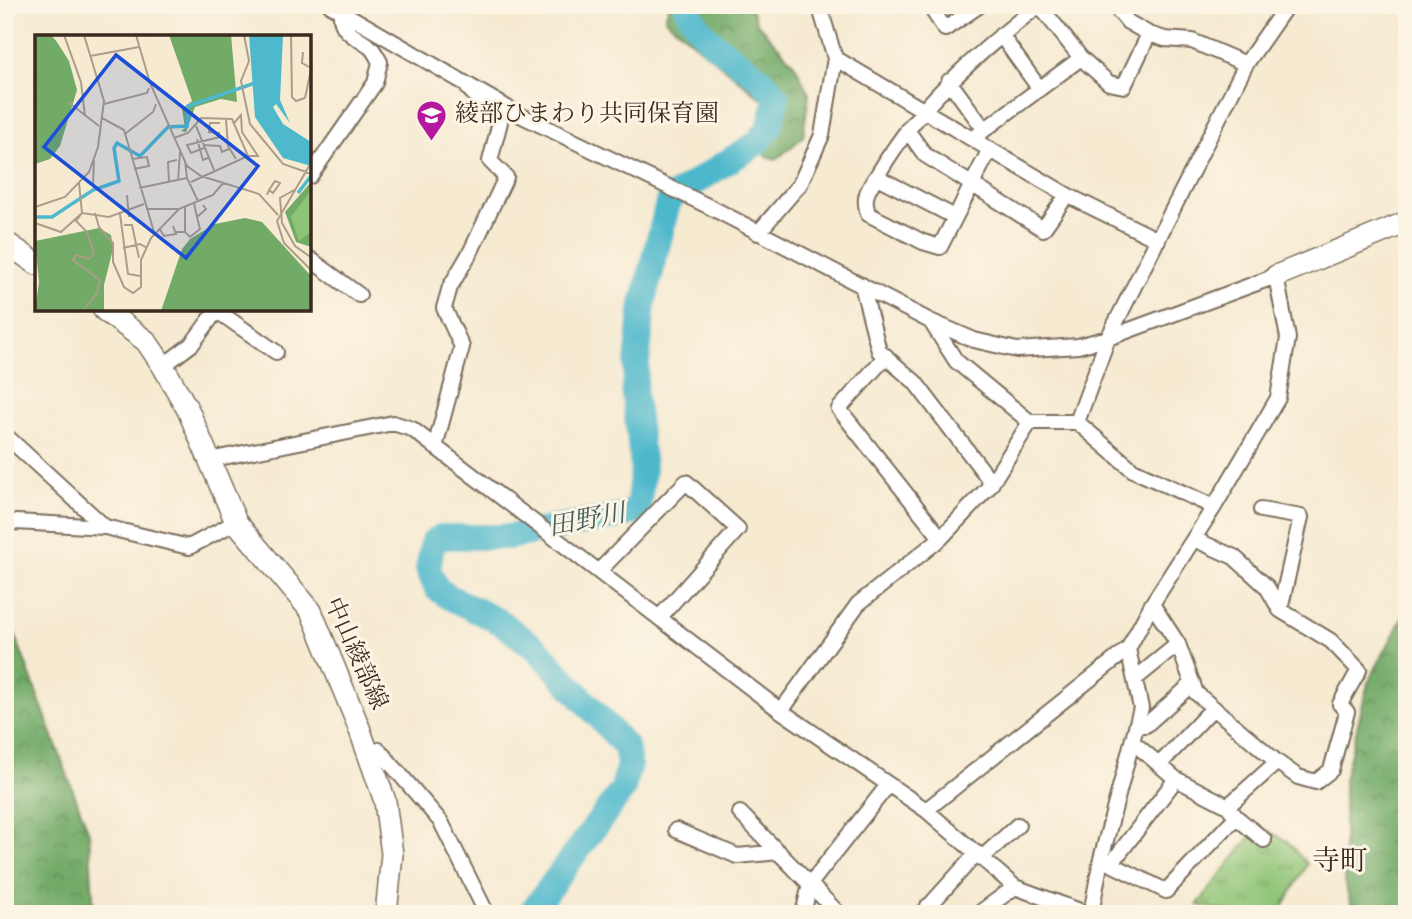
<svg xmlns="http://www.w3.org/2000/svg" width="1412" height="919" font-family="'Old Standard TT','Noto Serif JP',serif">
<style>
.forest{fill:url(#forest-crowns);stroke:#566a42;stroke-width:2}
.park{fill:url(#park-tufts);stroke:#64774a;stroke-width:2}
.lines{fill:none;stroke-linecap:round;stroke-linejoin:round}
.river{stroke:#4eb8cc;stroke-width:26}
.street-casing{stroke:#7c6d5d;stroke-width:18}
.secondary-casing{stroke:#7c6d5d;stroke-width:24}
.street{stroke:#fff;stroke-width:14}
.secondary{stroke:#fff;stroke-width:21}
.labels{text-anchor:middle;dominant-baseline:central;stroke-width:6;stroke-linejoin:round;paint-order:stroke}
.poi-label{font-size:24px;fill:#3b2a1e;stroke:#fcf5e5;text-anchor:start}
.street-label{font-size:24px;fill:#3b2a1e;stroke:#fcf5e5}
.water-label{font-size:26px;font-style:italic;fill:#425c5b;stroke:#fcf5e5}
.quarter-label{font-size:28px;fill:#3b2a1e;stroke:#fcf5e5}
.inset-river{fill:none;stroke:#4eb8cc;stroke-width:3.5}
.inset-road{fill:none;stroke:#ab9d89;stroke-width:2}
.view{fill:#1d4ed8;fill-opacity:0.15;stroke:#1d4ed8;stroke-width:3.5}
.inset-edge{fill:none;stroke:#3b2a1e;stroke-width:3.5}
</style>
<defs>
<pattern id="forest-crowns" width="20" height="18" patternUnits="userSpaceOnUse" patternTransform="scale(1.75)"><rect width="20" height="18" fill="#72aa67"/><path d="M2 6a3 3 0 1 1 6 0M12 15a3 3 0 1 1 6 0" fill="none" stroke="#5f8b54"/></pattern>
<pattern id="park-tufts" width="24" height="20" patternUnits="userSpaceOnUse" patternTransform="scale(1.75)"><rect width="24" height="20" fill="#8ec476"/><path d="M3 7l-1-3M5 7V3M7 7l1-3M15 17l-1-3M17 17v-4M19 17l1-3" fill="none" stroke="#759f60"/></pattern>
</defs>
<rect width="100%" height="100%" fill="#fcf5e5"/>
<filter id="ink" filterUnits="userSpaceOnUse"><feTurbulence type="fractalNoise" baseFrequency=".0143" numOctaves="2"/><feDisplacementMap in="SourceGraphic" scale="14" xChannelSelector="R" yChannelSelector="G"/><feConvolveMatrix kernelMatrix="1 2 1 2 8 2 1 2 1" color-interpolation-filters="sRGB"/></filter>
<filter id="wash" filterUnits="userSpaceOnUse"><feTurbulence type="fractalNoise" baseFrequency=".00686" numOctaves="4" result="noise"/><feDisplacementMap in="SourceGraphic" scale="28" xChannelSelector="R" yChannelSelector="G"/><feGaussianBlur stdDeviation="1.57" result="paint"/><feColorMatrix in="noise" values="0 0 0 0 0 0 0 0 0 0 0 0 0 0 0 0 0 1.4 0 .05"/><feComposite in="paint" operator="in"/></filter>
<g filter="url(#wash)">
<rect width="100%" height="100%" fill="#f6ead1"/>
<path class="forest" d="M669,5H750L756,22L795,65L809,94L803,137L777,159L766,157L763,147L781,120L763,100L665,19Z
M5,608L89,833L94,914H5Z
M1407,609V914H1354L1344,881V780L1368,683Z"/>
<path class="park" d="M1259,826L1287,841L1307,864L1279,914H1227V911L1197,905Z"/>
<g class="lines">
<path class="river" d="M530,914L623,789L629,764L626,747L537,649L500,622L451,598L437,589L428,569L433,542L441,537H508L625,515L638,510L643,468L634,393L643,304L669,199L757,143L769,128L777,98C752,60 705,54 686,5"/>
</g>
</g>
<g filter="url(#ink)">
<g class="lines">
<defs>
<path id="street" d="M330,5L518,114L710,207L930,321L974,340L1017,350L1078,346L1108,338L1276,276L1288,338L1278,398L1214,507L1152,604L1128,649L926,810
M929,5L945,29L980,5
M1114,5L1128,22L1149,34L1165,39L1192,41L1246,64
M1001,35L1039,88
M835,58L1067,195L1158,240
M949,81L984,129
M907,130L925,155L1043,229L1067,195
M972,139L1081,58
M990,149L940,247L923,242L868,214C867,210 865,203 866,199C866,190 876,178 880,171C920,103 978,53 1039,5L1081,58L1109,83L1124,86L1149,34
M310,176L375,83L380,62C377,57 374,50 370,47C357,37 339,32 341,12
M877,177L955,217
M758,233L800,184L822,135L835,58L819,5
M310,259L359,295
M862,285L879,351L915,382L992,483
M216,310L276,352
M931,322L956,361L1030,422H1077L1133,470L1214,507
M886,356L839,409L941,538
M163,366L192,344L217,310
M1077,422L1108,338L1246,64L1287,5
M5,435L105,527
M435,447L462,347L444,308L450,287L471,251L506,177L490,161L500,122L468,88
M209,460L393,423L412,429L781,711L926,810L1015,887L1088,914
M5,523L16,522L105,527L189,547L236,522
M1194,539L1234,557L1267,587L1280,610L1301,517L1261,510
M599,571L686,482L738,529L659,618
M1152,604L1178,644L1196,693L1277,762L1228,806
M1135,679L1178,644
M781,711L858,604L941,538L989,487L1030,422
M1137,725H1146L1193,683
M369,755L379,750L441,822L486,912
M1277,762L1298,777L1316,782L1331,770L1347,712L1340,704L1359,670L1331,641L1280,610
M1159,765L1213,708
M740,813L839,914
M1236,817L1264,840
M676,830L737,856L779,852
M983,857L1018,825
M1101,859L1166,891L1236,817L1228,806L1176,779
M1111,864L1176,779L1134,743
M928,906L941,914
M803,914L810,884L888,785
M922,914L977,853
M978,914L1015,887
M1091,914L1101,859L1141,708L1128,649"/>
<path id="secondary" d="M5,242L37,264
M1276,276L1407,222
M104,310L146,341L163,366L188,410L236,522L311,611L358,725L385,801L392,854L386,914"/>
</defs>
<use href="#street" class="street-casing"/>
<use href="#secondary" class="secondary-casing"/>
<use href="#street" class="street"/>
<use href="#secondary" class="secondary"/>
</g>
</g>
<defs>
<symbol id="school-pin" viewBox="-11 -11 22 30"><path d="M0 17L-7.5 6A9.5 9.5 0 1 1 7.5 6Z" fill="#b5179e" stroke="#fcf5e5"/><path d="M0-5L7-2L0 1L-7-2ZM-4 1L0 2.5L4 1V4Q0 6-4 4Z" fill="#fff"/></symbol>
</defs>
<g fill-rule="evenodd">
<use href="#school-pin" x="414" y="98" width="35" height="47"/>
</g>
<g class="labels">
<g class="poi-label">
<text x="455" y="115">綾部ひまわり共同保育園</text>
</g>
<g class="street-label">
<text transform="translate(355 654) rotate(66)">中山綾部線</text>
</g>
<g class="water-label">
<text transform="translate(587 521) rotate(-11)">田野川</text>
</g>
<g class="quarter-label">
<text x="1340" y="863">寺町</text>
</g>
</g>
<g transform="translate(35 35)">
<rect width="276" height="276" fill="#f6ead1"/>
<path d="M0,0H16L22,7L34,26L42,55L25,111L15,124L0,129ZM134,0H196L202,67L186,64L160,72L151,97L146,96L150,93L147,74L157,66ZM276,147V212L261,207L250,177ZM210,183L227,187L276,241V276H126L147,214L155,204L180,189ZM64,193L76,200L78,214L69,250V276H0L4,247L0,206Z" fill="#72aa67"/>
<path d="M276,155V197L264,206L256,182Z" fill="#8ec476"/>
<path d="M214,0H248L245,65L255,88L241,69L238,72L248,89L276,107V131L248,123L220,82Z" fill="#4eb8cc"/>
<path class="inset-river" d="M263,158L276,141M0,182H17L58,155L84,146L79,113L82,108L105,121L133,92L152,91L153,71L220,48"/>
<path class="inset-road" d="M29,0L46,47L50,81M101,0L115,48L152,131L166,141L224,159L243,180M209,0L214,26L206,46L215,89L248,129L277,139M256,0L257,62L261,66L270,63M268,17L267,28L276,33M55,21L104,12M270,63L277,30M33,67L64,91M69,69L112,58L114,53M67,83L89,95L119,197M191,84L193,111L201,124M185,88H175L174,97L185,98M199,88L206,80L207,97L223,121H213M161,91L179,135M90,99L118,77L121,69M139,103L153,98L166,83L197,84L213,121L156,147M162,104L168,125L173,123M168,110L185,111L187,117L194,114M169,113L156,118L152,110L185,102M97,124L112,122L114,131L99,134M150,126L152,143L163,166M277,126L242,186L249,208L277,236M143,146L145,117M44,148L47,178L41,186L52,197L59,219L54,224L41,220L38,225L65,245L62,258L48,276M134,148L133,127L142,125M58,150L59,125M104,153L152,143M92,160L94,182M232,160L234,155L240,146L245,148L238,158L234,155M159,168L162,182L171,174L168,170M0,172L30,162L54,137L63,112L69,66L49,0M111,174H144L178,160L188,148M60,178L64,192L78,208V227L89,252L98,258L106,252V225L116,203L144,174M85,179L93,239L105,241M0,188L26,197L47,178L74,182L109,169M247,188L245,163L261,154M247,188L260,211L277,223M89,190H97L104,223M124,193L129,201L141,199L138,191M141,197H150V172M150,197L155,202L165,194L162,182M88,213L105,209L112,213"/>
<path class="view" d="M81,20L223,131L151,223L9,112Z"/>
<rect width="276" height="276" class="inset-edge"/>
</g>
<rect width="1412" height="919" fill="none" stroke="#fcf5e5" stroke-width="28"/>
</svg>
